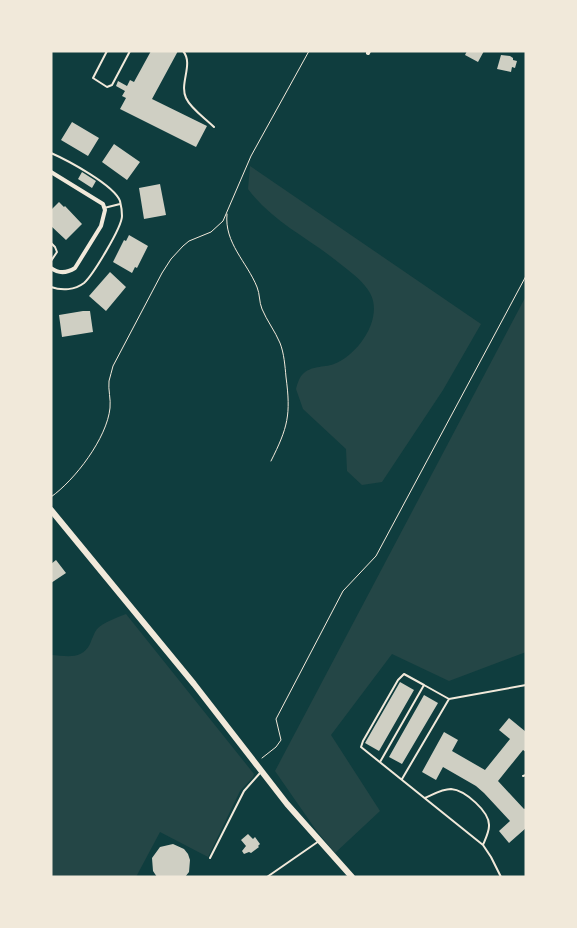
<svg xmlns="http://www.w3.org/2000/svg" width="577" height="928" font-family="Inter,sans-serif">
<style>
.green{fill:#244646}
.building{fill:#cfcfc3}
.lines{fill:none;stroke-linecap:round;stroke-linejoin:round}
.path{stroke:#f1e9da;stroke-width:1}
.service{stroke:#f1e9da;stroke-width:2}
.minor{stroke:#f1e9da;stroke-width:4}
.primary{stroke:#f1e9da;stroke-width:6}
</style>
<rect width="100%" height="100%" fill="#0f3d3e"/>
<path class="green" d="M250,166L481,324L443,390L382,482L362,485L347,471L346,449L303,409L296,389C297,385 299,378 302,375C311,365 323,368 334,364C358,355 384,318 370,293C364,282 352,273 343,266C312,240 272,222 248,189Z
M526,296V652L449,681L392,654L331,735L380,811L335,853L316,830L275,771Z
M126,614L254,774L253,777L240,791L208,857L160,832L136,877H51V655C67,656 82,660 90,644C92,639 94,633 97,629C104,622 116,618 126,614Z"/>
<path class="building" d="M151,51H178L152,99L207,126L196,147L120,109L126,98L122,96L125,91L116,86L118,81L127,86L130,80L134,82Z
M467,51H484L478,62L465,55Z
M501,55L510,56L513,58V60L517,61L515,68L512,67L511,72L497,69Z
M72,122L99,138L88,156L61,140Z
M114,144L140,162L127,180L102,162Z
M82,172L96,181L92,188L78,179Z
M160,184L166,215L144,219L139,188Z
M59,202L64,207L65,206L82,224L66,240L51,226V210Z
M129,235L148,246L137,268L135,267L132,273L113,262L124,240L126,241Z
M110,272L126,287L106,311L89,296Z
M83,311H90L93,332L62,337L59,315Z
M56,560L66,573L51,583V564Z
M400,682L414,690L379,751L365,743Z
M424,695L438,703L402,764L389,757Z
M509,718L526,732V752L523,750L498,781L524,809L526,808V828L509,843L499,831L510,821L484,793L476,786L443,767L436,780L422,772L444,732L458,740L452,751L485,770L510,739L499,730Z
M248,834L253,839L255,837L260,844L258,846L259,847L251,853L249,852L244,854L242,851L246,846L241,840Z
M173,844L184,849L188,854L190,860L189,872L185,877H157L153,871L152,858L160,847Z"/>
<g class="lines">
<path class="path" d="M227,214C224,243 247,262 257,287C260,294 259,302 262,309C267,321 275,331 280,343C284,353 285,366 286,377C291,415 288,427 271,461
M51,497C75,480 107,438 110,408C111,399 108,390 109,381C110,376 112,371 113,366L162,273L171,259L183,246L189,241L211,232L223,221L251,156L309,51
M262,758L276,747L281,740L276,719L343,591L376,556L526,276"/>
<path class="service" d="M107,51L93,78L107,87L112,85L130,51
M183,51C194,64 179,83 186,98C191,109 205,118 214,127
M51,153C67,160 114,185 120,201C121,205 122,212 122,216C122,227 93,275 84,283C75,290 62,291 51,287
M104,208L120,204
M51,243L55,247L57,252L51,261
M424,685L404,674L398,680L363,741L361,747L483,845L491,857L501,877
M380,762L424,685L449,699
M523,776L526,775
M402,779L449,699L526,685
M425,798C434,794 442,789 451,789C465,790 490,812 489,826C489,832 485,840 483,845
M210,858L244,791L260,773
M267,877L319,841"/>
<path class="minor" d="M368,53L369,51
M51,172L103,204L105,210L101,226L75,268C67,273 59,274 51,268"/>
<path class="primary" d="M51,510L194,684L287,804L352,877"/>
</g>
<rect width="577" height="928" fill="none" stroke="#f1e9da" stroke-width="105"/>
</svg>
